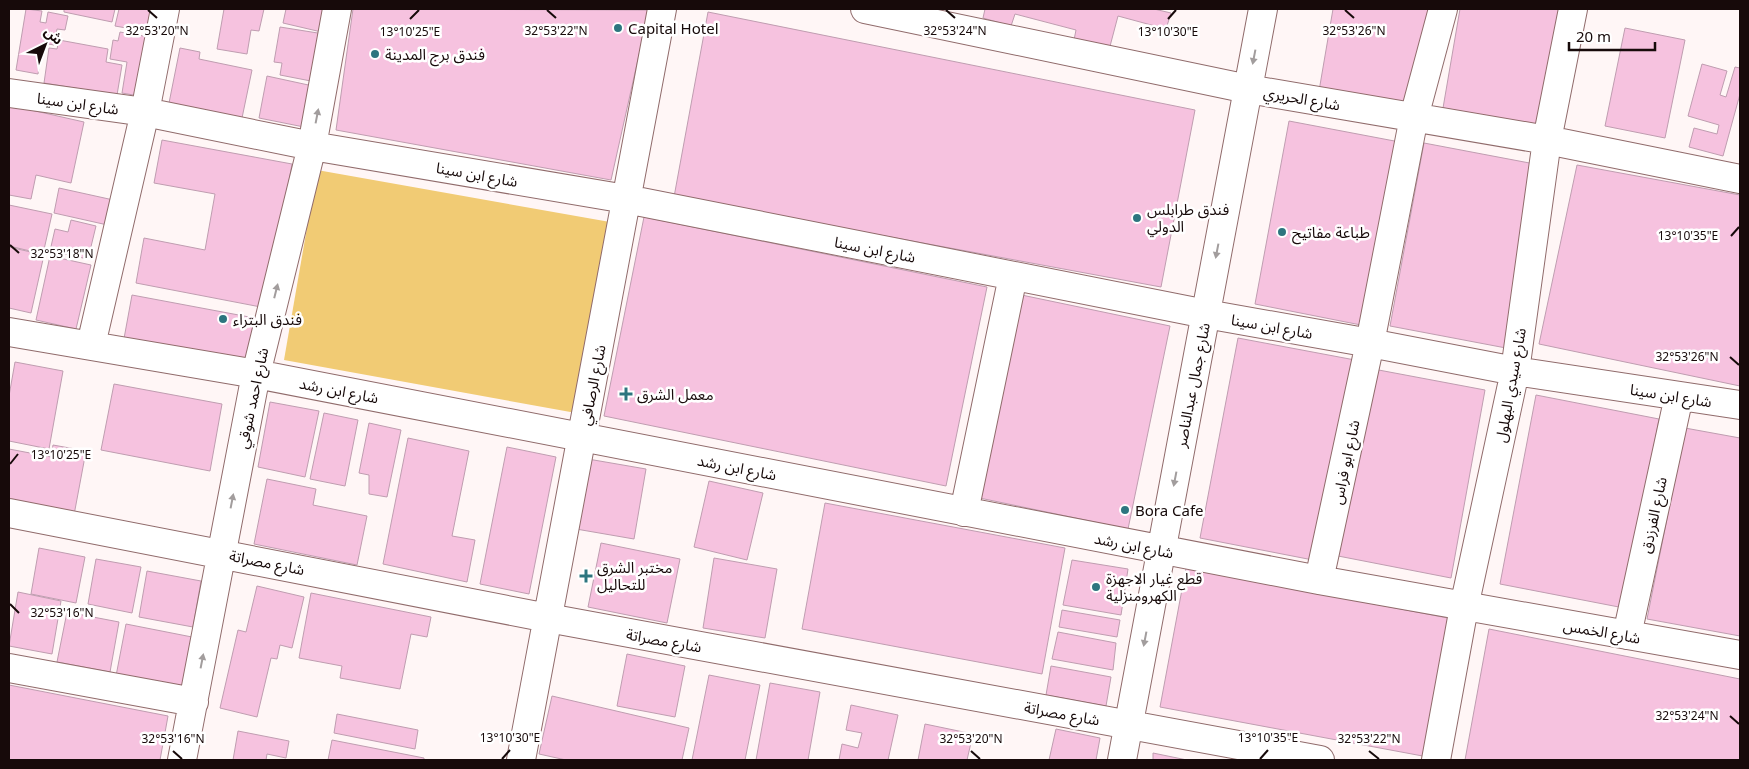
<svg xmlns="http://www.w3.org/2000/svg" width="1749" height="769" font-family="'Noto Sans','Noto Sans Arabic',sans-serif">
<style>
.green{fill:#f1cb74}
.building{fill:#f6c2df;stroke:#bf9db0}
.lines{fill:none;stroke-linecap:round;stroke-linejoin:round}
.minor-casing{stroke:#906b6b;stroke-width:30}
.minor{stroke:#fff;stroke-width:28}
.oneway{fill:#a29d9d}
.ticks{fill:none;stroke:#170a0a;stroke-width:2}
.poi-dot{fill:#2d757f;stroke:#fff;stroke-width:2}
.labels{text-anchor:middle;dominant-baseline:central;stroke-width:5;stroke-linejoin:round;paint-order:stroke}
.poi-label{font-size:15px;fill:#170a0a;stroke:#fff;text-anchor:start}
.street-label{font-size:15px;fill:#170a0a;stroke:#fff}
.ticks-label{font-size:12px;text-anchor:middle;fill:#170a0a;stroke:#fff;stroke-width:5;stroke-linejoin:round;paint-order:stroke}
</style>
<rect width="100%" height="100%" fill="#fff6f6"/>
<path class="green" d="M317,170L610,222L576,413L284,360Z"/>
<path class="building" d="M26,9L42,11L40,22L46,23L48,12L68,16L65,30L57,29L54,45L43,43L38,74L16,70Z
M64,9H115L112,22L64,12Z
M119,9H160L155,33L115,26Z
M224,9H264L259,31L251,30L247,54L217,49Z
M286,9H335L330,34L283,23Z
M353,9L649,10L611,180L336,130Z
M985,9H1154L1171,13L1166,29L1118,16L1109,50L1074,40L1076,30L1015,14L1011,26L983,18Z
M1333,9H1430L1413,106L1319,91Z
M1460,9H1569L1549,127L1443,108Z
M708,12L1195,110L1161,287L674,197Z
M280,27L324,34L316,82L280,75L282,63L274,62Z
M1625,28L1685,40L1665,138L1605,126Z
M120,32L155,38L145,97L122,93L127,62L110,59L113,40L118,41Z
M59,40L108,49L106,62L122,65L117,95L44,83L49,48L57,49Z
M180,48L200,52L199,59L252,70L242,118L169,103Z
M1702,64L1727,71L1720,95L1726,97L1735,67L1740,68V94L1723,156L1689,147L1694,128L1717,134L1719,125L1688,116Z
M267,76L313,86L304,127L259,118Z
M9,105L84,122L71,183L36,175L31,199L9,195Z
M1289,121L1405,143L1371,327L1255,304Z
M162,140L292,164L266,308L136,283L144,238L205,250L215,194L154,183Z
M1424,143L1540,165L1506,348L1390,326Z
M1577,165L1740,195V386L1539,344Z
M59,188L118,201L112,226L54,213Z
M9,205L52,214L43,254L9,246Z
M644,217L987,287L946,486L604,416Z
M71,220L96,226L88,259L50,251L55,229L68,232Z
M9,247L44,255L31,313L9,308Z
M50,256L91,265L76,329L36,320Z
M1012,293L1170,326L1128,529L970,496Z
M132,295L260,319L251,368L123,344Z
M1238,338L1355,360L1318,561L1200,538Z
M15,362L63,371L49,449L9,441V396Z
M1368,368L1485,390L1451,578L1333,555Z
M114,384L222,404L210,471L101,450Z
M1536,395L1659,419L1624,608L1500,584Z
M270,402L319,411L305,477L258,467Z
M324,413L358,420L345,486L310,479Z
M369,423L401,430L387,497L369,494V475L359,473Z
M1685,428L1740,438V636L1647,619Z
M408,438L469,451L452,536L475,540L467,582L383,564Z
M53,445L86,451L74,515L9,503V449L51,457Z
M507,447L556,457L529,594L480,584Z
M588,459L646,469L634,539L576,529Z
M267,479L316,489L313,505L367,516L357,565L254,544Z
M709,481L763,493L747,560L694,547Z
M825,503L1065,548L1042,674L802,629Z
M601,543L680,559L667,623L588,607Z
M39,548L85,557L76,603L31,594Z
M714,558L777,569L765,638L703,628Z
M96,559L141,567L132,613L88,604Z
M1072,560L1128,569L1121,615L1063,605Z
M1186,568L1453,619L1428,757L1160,707Z
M147,571L201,581L193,627L139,617Z
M257,586L304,597L292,648L280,645L277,659L271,658L257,717L220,708L238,630L246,632Z
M18,592L61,601L52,654L9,646Z
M311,593L431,617L427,637L411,634L400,689L340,678L342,666L299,658Z
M1062,610L1120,620L1117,637L1059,627Z
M67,612L119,622L110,672L57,662Z
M126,624L192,637L182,688L116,676Z
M1489,629L1740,679V760H1465Z
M1058,632L1116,643L1113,670L1052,659Z
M627,654L685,666L675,717L617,706Z
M1051,666L1111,677L1106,706L1046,695Z
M709,675L760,685L745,760H692Z
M770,683L820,692L808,760H756Z
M9,685L168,716L160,760H9Z
M552,696L689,728L682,760H566L539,754Z
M851,705L898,715L888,760H839L842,744L858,748L862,733L846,730Z
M337,714L418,730L415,749L334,733Z
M925,724L973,734L967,760H918Z
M1056,729L1100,738L1096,760H1049Z
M238,731L289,741L286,758L267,754L266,760H233Z
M332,740L424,758V760H328Z
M1153,753L1187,760H1153Z"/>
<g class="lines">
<defs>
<path id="minor" d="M865,9L1248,89L1547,140L1740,179
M9,93L145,112L312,146L626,199L1206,314L1370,343L1515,371L1740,405
M9,332L256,374L1319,580L1740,655
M91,345L145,112L165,9
M964,512L1013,276
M9,513L548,618L1320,760
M1319,580L1370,343L1414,117L1443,9
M1627,635L1679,396
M9,668L194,702
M182,760L256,374L312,146L337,9
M521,760L662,9
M1122,760L1263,9
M1436,760L1464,607L1515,371L1547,140L1573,9"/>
</defs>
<use href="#minor" class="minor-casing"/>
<use href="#minor" class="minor"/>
</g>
<defs><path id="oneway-solid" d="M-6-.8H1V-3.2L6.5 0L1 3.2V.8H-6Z" transform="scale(1.25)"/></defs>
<g class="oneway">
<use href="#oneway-solid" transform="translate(1254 57) rotate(101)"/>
<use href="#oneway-solid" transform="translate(317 116) rotate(-79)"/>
<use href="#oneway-solid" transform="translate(1217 251) rotate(101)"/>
<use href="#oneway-solid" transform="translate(276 291) rotate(-76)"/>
<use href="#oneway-solid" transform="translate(1175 479) rotate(101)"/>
<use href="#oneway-solid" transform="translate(232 501) rotate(-79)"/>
<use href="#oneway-solid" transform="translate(1145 639) rotate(101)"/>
<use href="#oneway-solid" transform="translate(202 661) rotate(-79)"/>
</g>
<path class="ticks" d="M148,10L157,18M547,10L556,18M946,10L955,18M1345,10L1354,18M410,19L419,10M1168,19L1176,10M1731,236L1739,227M10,245L19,253M1730,357L1739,365M10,464L18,454M10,604L19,613M1730,716L1739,724M173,751L182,759M971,751L980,759M1369,751L1379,759M502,759L510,750M1260,759L1268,750"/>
<g class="poi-dot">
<circle cx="618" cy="28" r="5"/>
<circle cx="375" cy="54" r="5"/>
<circle cx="1137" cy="218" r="5"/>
<circle cx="1282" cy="232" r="5"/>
<circle cx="223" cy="319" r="5"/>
<path d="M623.5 386.5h5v5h5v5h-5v5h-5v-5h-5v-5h5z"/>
<circle cx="1125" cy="510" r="5"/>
<path d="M583.5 568.5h5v5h5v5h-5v5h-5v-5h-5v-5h5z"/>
<circle cx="1096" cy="587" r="5"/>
</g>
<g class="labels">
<g class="poi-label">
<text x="628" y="28">Capital Hotel</text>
<text x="385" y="54">فندق برج المدينة</text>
<text x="1147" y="209">فندق طرابلس<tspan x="1147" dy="17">الدولي</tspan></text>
<text x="1292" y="232">طباعة مفاتيح</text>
<text x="233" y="319">فندق البتراء</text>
<text x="637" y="394">معمل الشرق</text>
<text x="1135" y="510">Bora Cafe</text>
<text x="597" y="567">مختبر الشرق<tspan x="597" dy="17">للتحاليل</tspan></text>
<text x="1106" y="578">قطع غيار الاجهزة<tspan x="1106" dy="17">الكهرومنزلية</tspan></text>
</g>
<g class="street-label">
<text transform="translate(1302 98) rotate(10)">شارع الحريري</text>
<text transform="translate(78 103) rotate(8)">شارع ابن سينا</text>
<text transform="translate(477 174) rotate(10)">شارع ابن سينا</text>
<text transform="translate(875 249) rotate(11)">شارع ابن سينا</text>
<text transform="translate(1272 326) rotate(10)">شارع ابن سينا</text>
<text transform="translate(592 385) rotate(-79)">شارع الرصافي</text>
<text transform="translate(1192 385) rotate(-79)">شارع جمال عبدالناصر</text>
<text transform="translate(1510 385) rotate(-80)">شارع سيدي البهلول</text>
<text transform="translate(339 390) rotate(11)">شارع ابن رشد</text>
<text transform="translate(1671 395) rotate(9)">شارع ابن سينا</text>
<text transform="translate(252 398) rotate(-78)">شارع احمد شوقي</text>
<text transform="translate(1345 462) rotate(-78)">شارع ابو فراس</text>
<text transform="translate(737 467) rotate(11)">شارع ابن رشد</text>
<text transform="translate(1653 515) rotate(-78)">شارع الفرزدق</text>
<text transform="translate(1134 545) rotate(11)">شارع ابن رشد</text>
<text transform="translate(267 562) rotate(11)">شارع مصراتة</text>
<text transform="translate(1602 631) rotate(10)">شارع الخمس</text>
<text transform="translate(664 640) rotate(10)">شارع مصراتة</text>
<text transform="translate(1062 713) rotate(10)">شارع مصراتة</text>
</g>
</g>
<g class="ticks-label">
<text x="157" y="35">32°53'20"N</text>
<text x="556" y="35">32°53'22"N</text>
<text x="955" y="35">32°53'24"N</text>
<text x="1354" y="35">32°53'26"N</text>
<text x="410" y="36">13°10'25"E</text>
<text x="1168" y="36">13°10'30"E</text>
<text x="1688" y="240">13°10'35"E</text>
<text x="62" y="258">32°53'18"N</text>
<text x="1687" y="361">32°53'26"N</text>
<text x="61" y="459">13°10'25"E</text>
<text x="62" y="617">32°53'16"N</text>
<text x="1687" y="720">32°53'24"N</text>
<text x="510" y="742">13°10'30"E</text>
<text x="1268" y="742">13°10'35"E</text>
<text x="173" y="743">32°53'16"N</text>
<text x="971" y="743">32°53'20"N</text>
<text x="1369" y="743">32°53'22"N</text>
</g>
<rect width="1749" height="769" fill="none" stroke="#170a0a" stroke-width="20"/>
<g transform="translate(45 45) rotate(42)" stroke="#ffffff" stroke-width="4" paint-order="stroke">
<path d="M0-4L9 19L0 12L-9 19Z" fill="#170a0a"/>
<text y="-8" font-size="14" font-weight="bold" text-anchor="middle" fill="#170a0a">ش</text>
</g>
<path d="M1569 42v8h86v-8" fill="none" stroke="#170a0a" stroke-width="2.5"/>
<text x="1576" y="42" font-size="15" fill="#170a0a" stroke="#ffffff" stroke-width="4" paint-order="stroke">20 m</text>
</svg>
